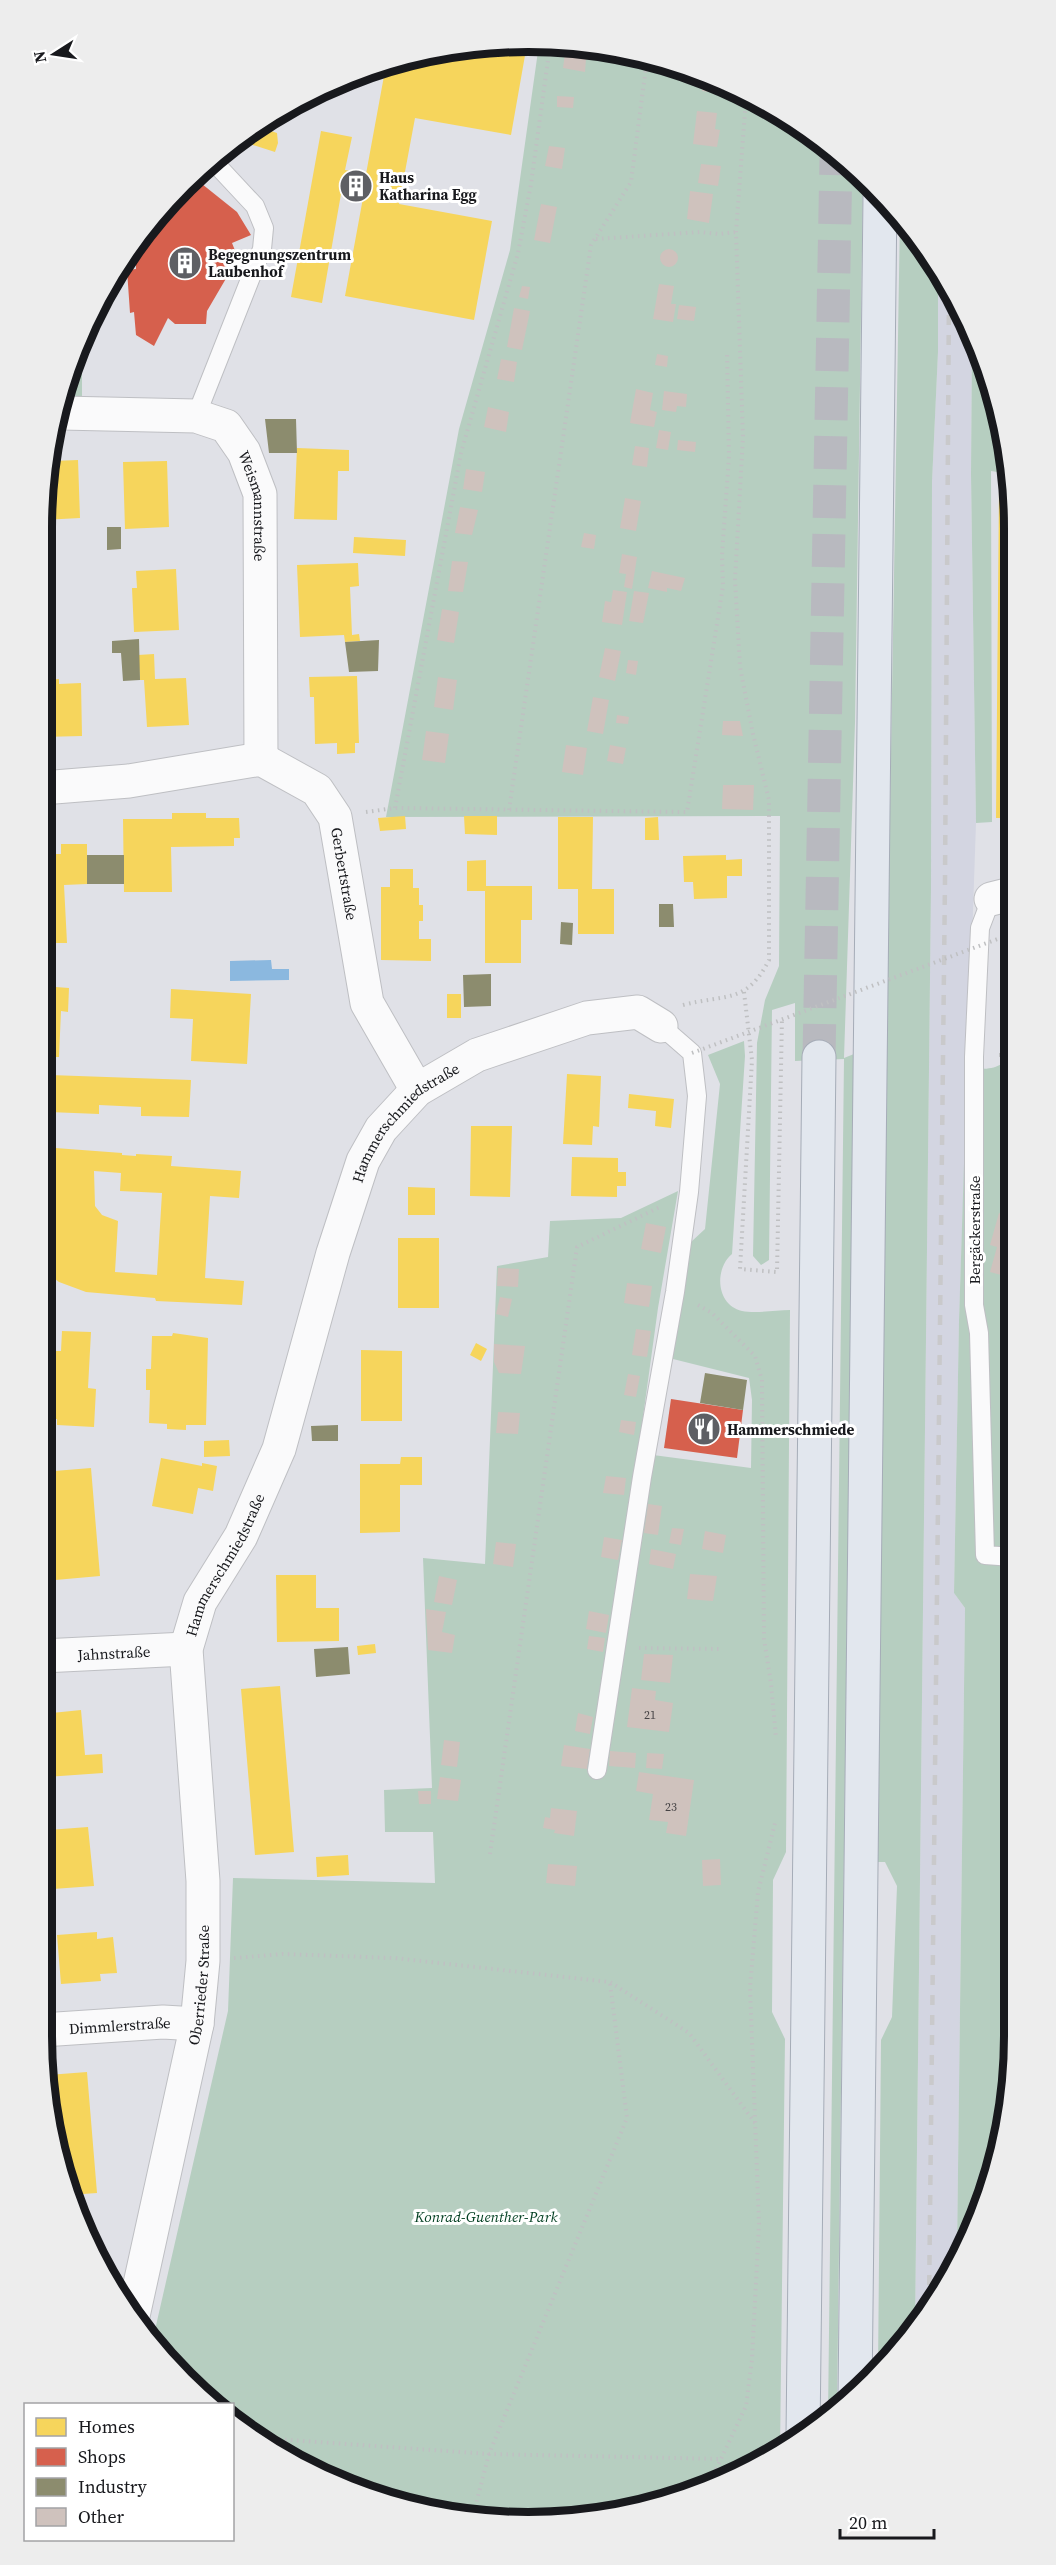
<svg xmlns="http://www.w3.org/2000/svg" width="1056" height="2565" font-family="'Source Serif 4',serif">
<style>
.built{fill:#d3d5e1}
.green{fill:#b6cec0}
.water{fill:#8bb8df}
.homes{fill:#f6d55c;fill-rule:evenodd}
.shops{fill:#d6604d}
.industry{fill:#8c8c6e}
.building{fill:#cfc2bd}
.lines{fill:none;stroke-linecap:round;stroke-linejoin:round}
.trunk-tunnel{stroke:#b8b9bf;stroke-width:33;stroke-dasharray:33 16;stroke-linecap:butt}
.service-casing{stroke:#bebfc3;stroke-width:20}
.minor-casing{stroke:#bebfc3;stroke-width:35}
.trunk-casing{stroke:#a5acb7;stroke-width:35}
.path{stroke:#bfc0c2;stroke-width:4;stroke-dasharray:1.5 4.5;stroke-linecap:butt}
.service{stroke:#fafafb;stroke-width:18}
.minor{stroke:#fafafb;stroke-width:33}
.trunk{stroke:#e2e7ee;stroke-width:33}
.rail{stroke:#c9c9cb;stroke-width:4.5;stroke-dasharray:10 10;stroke-linecap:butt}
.path-bridge{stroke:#bfc0c2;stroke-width:4;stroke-dasharray:1.5 4.5;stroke-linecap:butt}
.labels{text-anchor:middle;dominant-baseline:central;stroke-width:6;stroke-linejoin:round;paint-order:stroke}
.number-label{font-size:12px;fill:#464345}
.poi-label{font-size:15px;font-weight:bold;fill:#18191d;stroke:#fff;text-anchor:start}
.street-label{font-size:15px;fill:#18191d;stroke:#fff}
.park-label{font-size:15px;font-style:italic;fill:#023f21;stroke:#fff}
.rim{fill:none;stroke:#18191d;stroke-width:8}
</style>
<rect width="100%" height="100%" fill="#e0e1e7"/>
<path class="built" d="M938,274L964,313L972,340L971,474L976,823L959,1321L954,1593L965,1608L957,2251L915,2329L931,889L932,482L938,352Z"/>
<path class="green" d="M539,44L591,46L684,68L798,124L863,181L855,723L844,1058L854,1054L837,2410L828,2417L844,1059L795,1061V1003L772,1010L769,1260L761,1265L753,1256L757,1043L765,1000L779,966L780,816L386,817L459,429L510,250Z
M900,217L938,274V352L932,482L931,889L915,2329L878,2371L881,2040L892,2017L897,1886L885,1862H877L887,993Z
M972,340L1010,464V474L991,471L992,822L976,823L971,474Z
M82,341V396H64L68,372Z
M744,1041L745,1056L732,1254C714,1269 716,1305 742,1311C756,1314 775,1310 790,1310L786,1852L773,1880L772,2012L785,2039L780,2451L771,2458L622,2514L464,2519L372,2497L285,2458L233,2415L232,2404H220L162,2357L152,2343L228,2011L233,1878L435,1883L433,1832H385L384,1790L432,1788L423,1558L485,1564L497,1266L548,1257L550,1221L621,1218L678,1191L658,1308L638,1453L751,1468L752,1400L749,1378L669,1358L691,1242L705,1229L720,1084L708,1055Z
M1011,1054L1014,2037L988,2193L957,2251L965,1608L954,1593L959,1321L967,1069C984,1069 1001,1071 1011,1054Z"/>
<path class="water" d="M271,960L272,969H289V980L230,981V961Z"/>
<path class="homes" d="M496,43L527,44L511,135L415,118L399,204L492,221L474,320L345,296L363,198L341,194L322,303L291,297L321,131L352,137L345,170L366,174L386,65L402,59Z
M271,118V131L277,133L278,143L275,152L237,140Z
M297,448L349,450V471H338L337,520L294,519Z
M78,460L80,518L43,520L53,461Z
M167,461L169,527L125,529L123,462Z
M999,489H1010L1011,818H996Z
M354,537L406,540L405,556L353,553Z
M358,563L359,586L350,587L352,635L359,634L360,641L345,642L344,635L300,637L297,565Z
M176,569L179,630L134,632L132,588H137L136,571Z
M154,654L155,679L186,678L189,725L147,727L144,680H140L138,655Z
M357,676L359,743H355V753L337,754V743L315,744L314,697H310L309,677Z
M59,679V684L81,683L82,736L42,737V680Z
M172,813H206V818H239L240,838H234V846L171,847L172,892H124L123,819H172Z
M405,816L406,829L380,831L378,818Z
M464,816H497V835L465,834Z
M558,817H593L592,889H614V934H578V889H558Z
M658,817L659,840H645V818Z
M61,844H87V884L64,885L67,943H42V872H48V854H61Z
M726,855V860L742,859V876H727V898L694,899L693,882H684L683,856Z
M486,860V886H532V920H521V963H485V891H467V861Z
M390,869H413V888H419V905H423V921H419V939H431V961L381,960V887H390Z
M42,986L69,988L68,1012L61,1011L59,1057H42Z
M171,989L251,994L247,1064L191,1061L193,1019L170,1018Z
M447,994H461V1018H447Z
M567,1074L601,1076L599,1127L593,1126L592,1145L563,1144Z
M50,1075L191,1080L189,1117L141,1116V1107L99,1105V1114L49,1112Z
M629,1094L674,1099L671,1128L655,1126L656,1111L628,1108Z
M471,1126H512L510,1197L470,1196Z
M42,1147L122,1153V1155L136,1156V1154L172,1156L171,1166L241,1171L239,1198L210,1196L205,1278L244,1281L242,1305L156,1301L155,1298L86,1292L59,1282L42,1269ZM94,1171L121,1173L120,1191L162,1193L157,1275L115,1272L118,1221L102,1215L95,1206Z
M572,1157L618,1158V1172H626V1186H617V1197L571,1196Z
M408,1187L435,1188V1215H408Z
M398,1238H439V1308H398Z
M62,1331L91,1332L88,1388L96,1389L94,1427L57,1425V1419L42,1418V1351H61Z
M173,1333L208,1338L206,1425H186V1430L167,1429V1424L149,1423L150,1390H146V1369H151L152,1336H172Z
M476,1343L487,1349L481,1361L470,1355Z
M361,1350L402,1351V1421H361Z
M229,1440L230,1456L204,1457V1441Z
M401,1457H422V1485H400V1532L360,1533V1464H400Z
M161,1458L202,1466V1463L217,1466L213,1491L198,1488L193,1514L152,1506Z
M91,1468L100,1576L44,1581L42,1472Z
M276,1575H316V1608H339V1641L277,1642Z
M375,1644L376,1653L358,1655L357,1646Z
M280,1686L294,1852L255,1855L241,1689Z
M81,1710L85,1755L102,1754L103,1773L46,1777L42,1714Z
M88,1827L94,1886L53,1889L48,1830Z
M348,1855L349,1875L317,1877L316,1857Z
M97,1932V1939L113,1937L117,1973L100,1974L101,1981L61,1984L57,1935Z
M87,2072L97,2193L69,2195L48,2075Z"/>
<path class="shops" d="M204,178L202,184L237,212L251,235L232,243L238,258L207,311L206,324H175L168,318L154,346L136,335L134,312L130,313L127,270L136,269V245L162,208L193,179Z
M671,1399L743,1410L737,1458L664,1448Z"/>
<path class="industry" d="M265,419H296L297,453H269Z
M107,527H121V549L107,550Z
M139,639L140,680L123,681L121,653H112V641Z
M379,640L378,671L349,672L345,642Z
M87,855H124V884H87Z
M659,904H673L674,927H659Z
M561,922L573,923L572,945L560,944Z
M491,974V1006L464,1007L463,975Z
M705,1373L747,1380L743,1410L700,1403Z
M338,1425V1441H312L311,1426Z
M348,1647L350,1674L316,1677L314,1649Z
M53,1897L55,1913L42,1915V1898Z
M51,1979L53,2006L42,2007V1980Z"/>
<path class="building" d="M566,46H587L585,72L563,68Z
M704,78L725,88L724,94L702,91Z
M557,96L574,97L573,108L557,107Z
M697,111L717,113L715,129L720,130L717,147L693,144Z
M549,146L565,148L562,169L545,166Z
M701,164L721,166L718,186L698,183Z
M690,191L713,194L709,223L687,219Z
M541,204L557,207L550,243L534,240Z
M660 258a9 9 0 1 1 18 0a9 9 0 1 1-18 0Z
M659,284L674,286L671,304H676L673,322L653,319Z
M522,286L530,287L528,299L519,297Z
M679,305L696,307L694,321L677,319Z
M514,308L530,311L522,350L507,347Z
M657,354L668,356L667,367L655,365Z
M501,359L517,362L514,382L497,379Z
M636,389L653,393L650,410L657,412L654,427L630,423Z
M664,391L687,394L686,407L677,406L676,412L662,410Z
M488,407L509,412L506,432L484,427Z
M659,430L671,432L668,450L656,448Z
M678,440L696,442L695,452L677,450Z
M635,446L649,448L647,467L632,465Z
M466,469L485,472L482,492L463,489Z
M625,498L641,501L636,531L620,528Z
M460,507L478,510L472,535L455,533Z
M584,533L596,535L594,549L581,547Z
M622,554L637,557L632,589L624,587L626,574L619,573Z
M452,561L468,562L463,592L448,591Z
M652,571L685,578L681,591L667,588V592L648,588Z
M613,590L627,592L622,625L602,622L605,601L611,602Z
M634,591L649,593L643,623L629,621Z
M442,609L459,612L454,643L437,640Z
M605,648L621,651L615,681L599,677Z
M628,660L638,661L636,675L626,673Z
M438,677L457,680L453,710L434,707Z
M593,697L609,700L603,734L587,731Z
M617,715L629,717L628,724L616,723Z
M723,721H740L743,736L722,735Z
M426,731L449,734L445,763L422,760Z
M566,745L587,748L583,775L562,772Z
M610,745L626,748L623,764L607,761Z
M723,785H754L753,810L722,809Z
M1011,1190L1012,1191V1278L990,1272L997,1247L990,1245L999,1213L1005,1215Z
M646,1223L666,1227L661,1253L641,1249Z
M498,1268L519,1269L518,1287L497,1286Z
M627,1283L652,1286L649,1307L624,1303Z
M500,1297L512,1299L508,1317L496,1314Z
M636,1329L651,1331L647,1357L632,1355Z
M494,1344L525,1346L521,1374L499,1373L494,1362Z
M628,1374L640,1376L636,1397L624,1395Z
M498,1412L520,1413L518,1434L496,1433Z
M621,1420L636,1422L634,1435L619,1432Z
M606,1476L626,1478L624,1495L603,1493Z
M648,1504L662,1506L658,1535L644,1533Z
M672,1528L684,1529L681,1545L669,1543Z
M705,1531L726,1535L723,1553L702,1549Z
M604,1537L622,1540L618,1560L601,1557Z
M496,1542L516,1544L513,1567L493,1564Z
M651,1549L676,1554L673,1569L649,1564Z
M690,1574L717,1576L713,1601L687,1599Z
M439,1576L457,1580L452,1605L434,1602Z
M426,1609L446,1612L442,1632L455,1635L452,1653L428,1650Z
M589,1611L609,1615L606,1633L586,1629Z
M589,1636L605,1638L603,1652L587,1649Z
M644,1654L673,1655L670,1683L641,1680Z
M632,1688L656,1691L655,1700L673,1703L669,1732L627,1727Z
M578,1713L593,1717L590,1734L575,1731Z
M444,1740L460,1742L457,1767L441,1765Z
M564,1745L590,1749L587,1769L561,1766Z
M610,1751L636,1753L635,1768L609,1766Z
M647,1753L664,1754L662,1769L646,1768Z
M639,1772L694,1780L686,1836L666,1833L668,1822L649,1820L653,1794L636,1791Z
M440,1777L461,1780L458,1801L437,1799Z
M418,1791H431V1804H419Z
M551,1808L577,1811L574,1836L554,1833L555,1830L543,1828L545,1817L550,1818Z
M720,1859L721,1885L703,1886L702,1860Z
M548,1864L577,1866L575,1886L546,1883Z"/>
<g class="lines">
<path class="trunk-tunnel" d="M819,1057L836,158"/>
<defs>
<path id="service" d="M196,416L262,249L264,228L255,206L213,161
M991,899L980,928L974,1057V1305L979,1333L985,1555L1013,1557
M597,1770L642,1477L675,1292L689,1192L697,1096L692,1053L661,1026"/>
<g id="minor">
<path id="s1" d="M61,413L196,416L226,426L244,452L260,494L261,759"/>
<path id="s2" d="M42,788L129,781L261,759L317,790L335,817L367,1003L417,1090"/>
<path d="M991,899L1011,894"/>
<path id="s3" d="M42,1656L186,1649"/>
<path id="s4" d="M42,2030L163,2022L197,2024"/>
<path id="s5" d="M133,2316L197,2024L203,1961V1881L186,1649L200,1602L241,1536L279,1449L333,1253L363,1161L381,1129L417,1090L477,1055L587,1018L638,1012L661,1026"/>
</g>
<path id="trunk" d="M855,2396L880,196
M803,2435L819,1057"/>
</defs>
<use href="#service" class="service-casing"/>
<use href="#minor" class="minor-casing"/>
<use href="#trunk" class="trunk-casing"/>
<path class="path" d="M596,239L700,232L719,234L736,232
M395,808L461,453L518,253L531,184L550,45
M509,810L591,245L631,182L647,59
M366,812L395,808L687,812L723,586L722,555L729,456L727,352
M744,992L752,1060L740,1269L777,1272L782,1017
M683,1005C725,994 747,1004 769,960V800L753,734L740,667L735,580L743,437L736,232L746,98
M999,1055H1002L1008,1048L1007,948
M698,1305L712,1313L755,1356L762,1380L764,1639L771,1683L776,1738
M639,1648L722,1649
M490,1854L577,1247L662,1206
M234,1958L283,1954L394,1958L610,1982L689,2033L755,2123
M261,2438L489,2454L722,2459
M711,2480L746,2406L752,2359L759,2224L750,1988L758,1892L775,1823
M472,2519L489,2454L627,2118L610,1983"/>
<use href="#service" class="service"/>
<use href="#minor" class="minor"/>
<use href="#trunk" class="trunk"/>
<path class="rail" d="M929,2305L945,880L949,291"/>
<path class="path-bridge" d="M692,1053L1011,934"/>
</g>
<defs>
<symbol id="building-disc" viewBox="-11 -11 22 22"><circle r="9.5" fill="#5e5f64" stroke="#fff"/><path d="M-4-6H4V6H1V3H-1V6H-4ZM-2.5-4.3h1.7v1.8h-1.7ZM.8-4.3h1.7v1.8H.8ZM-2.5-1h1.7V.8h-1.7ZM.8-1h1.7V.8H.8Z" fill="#fff"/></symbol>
<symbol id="restaurant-disc" viewBox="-11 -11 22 22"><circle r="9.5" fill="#5e5f64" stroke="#fff"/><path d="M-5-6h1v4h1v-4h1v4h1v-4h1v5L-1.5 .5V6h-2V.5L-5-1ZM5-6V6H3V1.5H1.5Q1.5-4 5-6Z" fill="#fff"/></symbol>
</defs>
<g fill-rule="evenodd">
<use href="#building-disc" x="337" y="167" width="38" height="38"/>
<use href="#building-disc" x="166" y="244" width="38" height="38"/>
<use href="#restaurant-disc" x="685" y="1410" width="38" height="38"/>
</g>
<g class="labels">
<g class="number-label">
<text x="650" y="1715">21</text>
<text x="671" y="1807">23</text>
</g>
<g class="poi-label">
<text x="379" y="177">Haus<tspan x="379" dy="17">Katharina Egg</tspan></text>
<text x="208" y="254">Begegnungszentrum<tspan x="208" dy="17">Laubenhof</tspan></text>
<text x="727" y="1429">Hammerschmiede</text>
</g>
<g class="street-label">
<text stroke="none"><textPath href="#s1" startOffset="254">Weismannstraße</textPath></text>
<text stroke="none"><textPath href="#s2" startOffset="375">Gerbertstraße</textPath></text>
<text stroke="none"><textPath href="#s5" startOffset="1254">Hammerschmiedstraße</textPath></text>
<text transform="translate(974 1230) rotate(-90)">Bergäckerstraße</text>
<text stroke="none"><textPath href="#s5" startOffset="768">Hammerschmiedstraße</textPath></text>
<text stroke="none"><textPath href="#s3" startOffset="72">Jahnstraße</textPath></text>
<text stroke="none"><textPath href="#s5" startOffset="338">Oberrieder Straße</textPath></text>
<text stroke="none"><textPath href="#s4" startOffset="78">Dimmlerstraße</textPath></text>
</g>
<g class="park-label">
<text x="486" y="2216">Konrad-Guenther-Park</text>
</g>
</g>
<path d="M0 0H1056V2565H0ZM528 52H528A476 476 0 0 1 1004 528V2036A476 476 0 0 1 528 2512H528A476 476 0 0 1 52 2036V528A476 476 0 0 1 528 52Z" fill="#ededed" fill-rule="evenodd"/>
<path class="rim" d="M528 52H528A476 476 0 0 1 1004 528V2036A476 476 0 0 1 528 2512H528A476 476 0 0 1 52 2036V528A476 476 0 0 1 528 52Z"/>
<rect x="24" y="2403" width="210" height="138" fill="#ffffff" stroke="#a3a3a5" stroke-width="1.5"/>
<rect x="36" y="2418" width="30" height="18" fill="#f6d55c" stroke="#a3a3a5" stroke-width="1.5"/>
<text x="78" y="2433" font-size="18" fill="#18191d">Homes</text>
<rect x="36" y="2448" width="30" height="18" fill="#d6604d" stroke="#a3a3a5" stroke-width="1.5"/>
<text x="78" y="2463" font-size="18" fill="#18191d">Shops</text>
<rect x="36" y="2478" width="30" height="18" fill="#8c8c6e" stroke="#a3a3a5" stroke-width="1.5"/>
<text x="78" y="2493" font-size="18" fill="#18191d">Industry</text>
<rect x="36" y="2508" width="30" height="18" fill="#cfc2bd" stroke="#a3a3a5" stroke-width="1.5"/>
<text x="78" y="2523" font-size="18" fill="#18191d">Other</text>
<g transform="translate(54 54) rotate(258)" stroke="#ffffff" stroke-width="4.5" paint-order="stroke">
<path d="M0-4.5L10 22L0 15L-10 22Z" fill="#18191d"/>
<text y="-9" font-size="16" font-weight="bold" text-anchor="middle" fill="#18191d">N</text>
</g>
<path d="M840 2529v9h94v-9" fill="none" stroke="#18191d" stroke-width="3"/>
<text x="849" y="2529" font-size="18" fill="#18191d" stroke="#ffffff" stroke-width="4.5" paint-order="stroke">20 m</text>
</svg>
